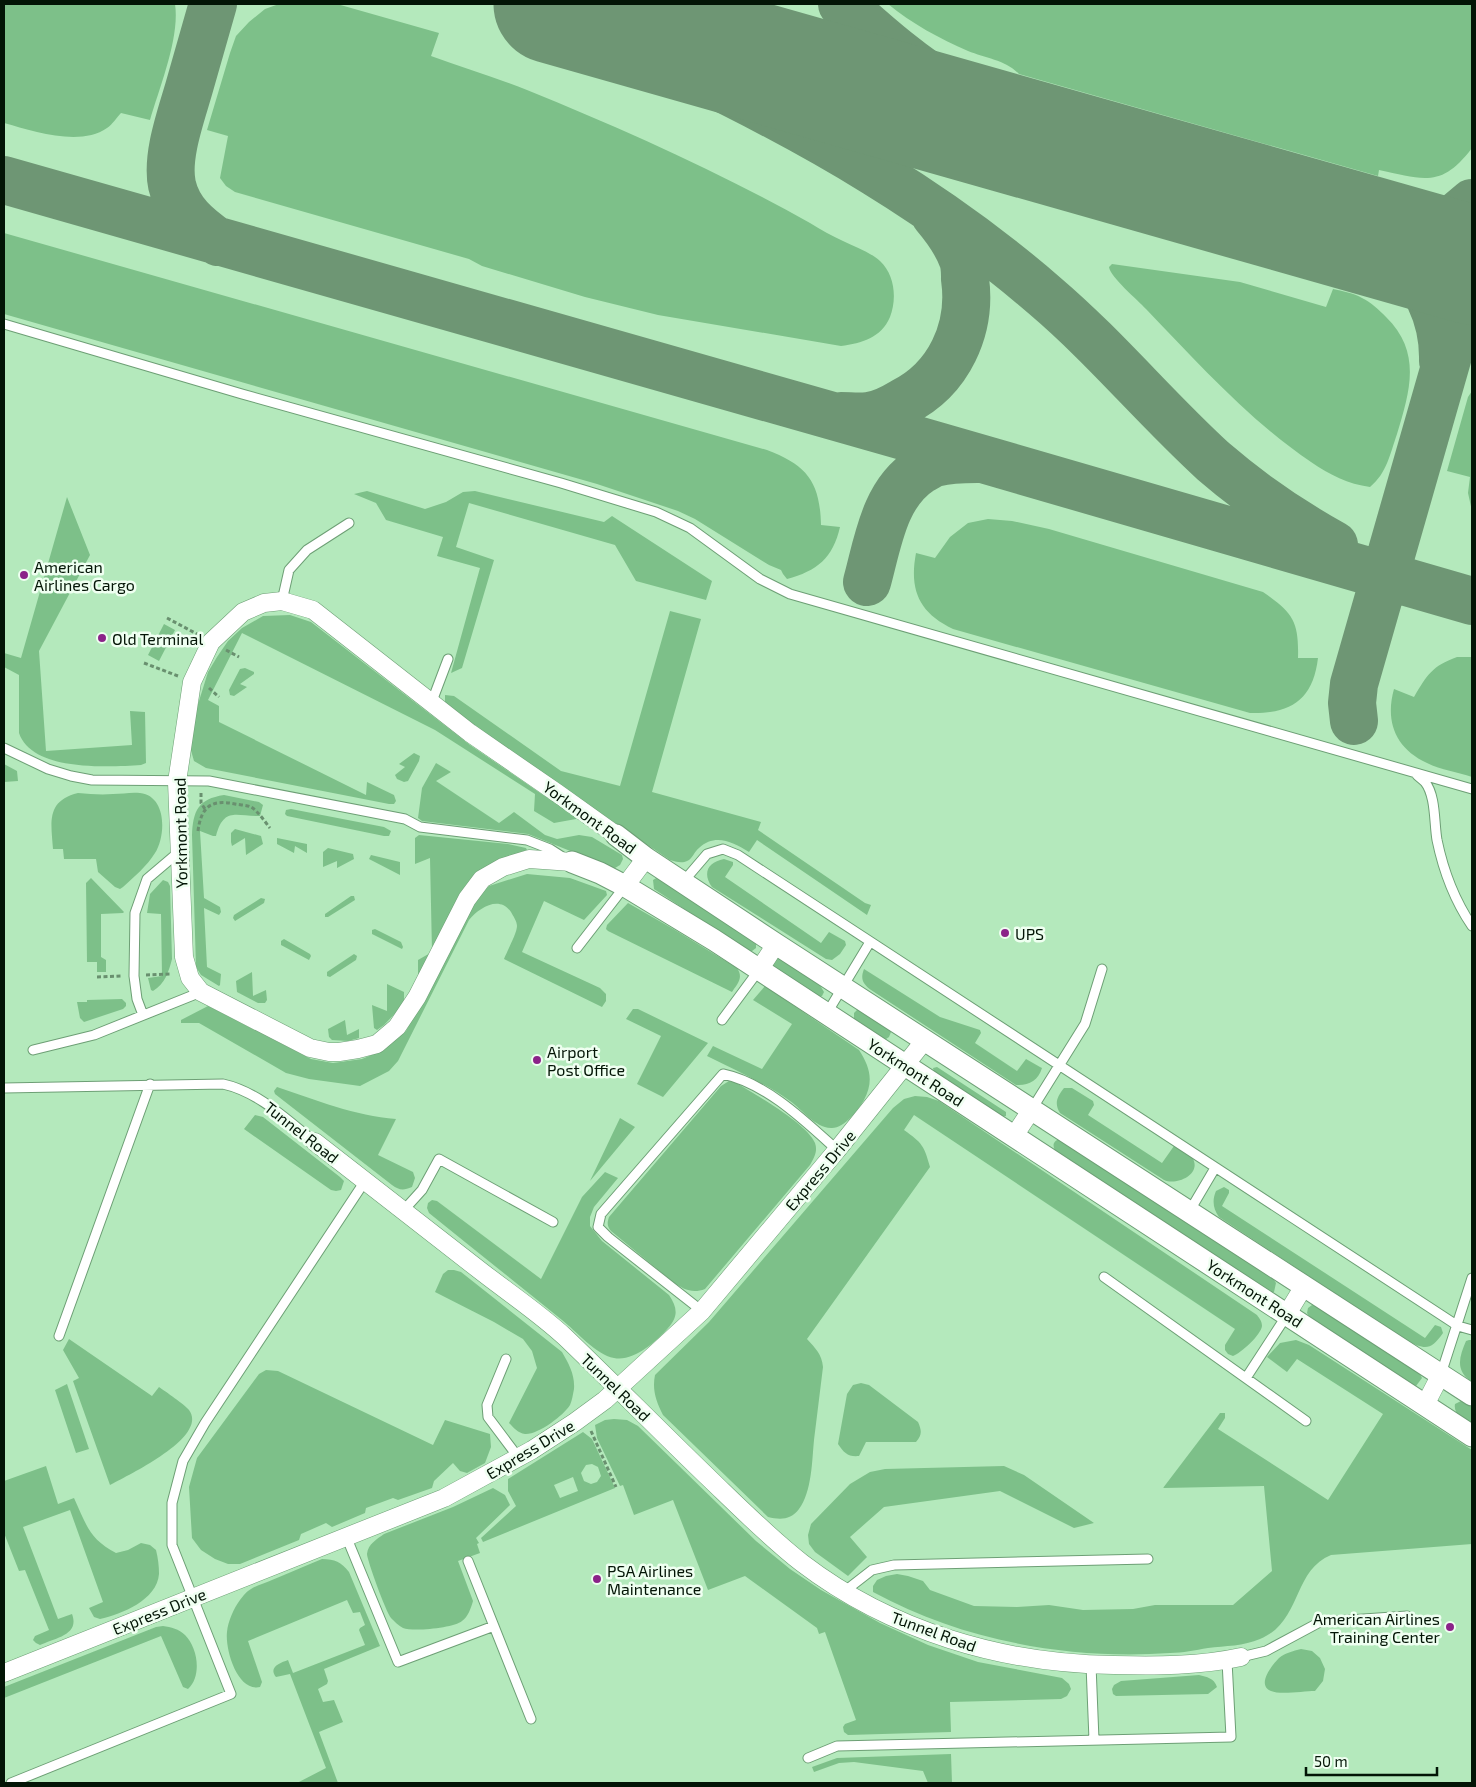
<svg xmlns="http://www.w3.org/2000/svg" width="1476" height="1787" font-family="'Exo 2',sans-serif">
<style>
.green{fill:#7dc089;fill-rule:evenodd}
.lines{fill:none;stroke-linecap:round;stroke-linejoin:round}
.taxiway{stroke:#6e9674;stroke-width:48}
.runway{stroke:#6e9674;stroke-width:119}
.service-casing{stroke:#6d9f75;stroke-width:11}
.minor-casing{stroke:#6d9f75;stroke-width:19}
.tertiary-casing{stroke:#6d9f75;stroke-width:23}
.path{stroke:#69906f;stroke-width:3;stroke-dasharray:4 2.5;stroke-linecap:butt}
.service{stroke:#fff;stroke-width:9}
.minor{stroke:#fff;stroke-width:18}
.tertiary{stroke:#fff;stroke-width:21}
.poi-dot{fill:#8b2389;stroke:#effff1;stroke-width:2}
.labels{text-anchor:middle;dominant-baseline:central;stroke-width:5;stroke-linejoin:round;paint-order:stroke}
.poi-label{font-size:16px;fill:#031506;stroke:#effff1;text-anchor:start}
.street-label{font-size:16px;fill:#031506;stroke:#effff1}
</style>
<rect width="100%" height="100%" fill="#b4e9bc"/>
<path class="green" d="M4,4H175C180,37 160,86 150,120L121,113C116,118 113,124 107,128C80,147 33,131 4,123Z
M279,4H337L439,33L431,56C463,68 495,77 527,90C623,129 719,172 810,223C821,230 832,236 843,241C855,247 870,252 880,261C895,275 897,299 890,317C881,338 862,343 841,346L658,315L585,297L482,266L469,259L235,192L226,186L220,178L228,136L207,130L230,53L236,36L249,22L265,9Z
M888,4H1472V148C1441,189 1423,179 1379,170L1378,176L1019,74C1006,60 985,58 968,51C940,39 911,23 888,4Z
M4,233L767,450C807,465 820,482 821,525L840,527C833,558 817,571 787,579L783,574L781,570L769,565L695,519L678,511L597,484L4,314Z
M1112,264L1240,282L1326,307L1333,289C1342,291 1354,293 1362,298C1371,302 1379,310 1386,317C1422,352 1410,391 1397,434C1390,454 1387,473 1370,487C1348,484 1330,475 1311,462C1250,421 1197,362 1146,309C1138,300 1110,277 1109,267Z
M1472,391V511L1468,493L1470,477L1447,471L1468,397Z
M367,491L425,509L446,502L463,492L475,491L604,522L612,516L712,581L706,600L636,581L615,545L469,503L456,547L494,560L462,668L451,673L480,568L437,556L443,537L386,520L376,503L354,494Z
M67,497L90,555L39,651L46,751L132,745L130,711L145,712L146,763L141,765C109,767 32,772 19,733V675L4,667V653L21,658Z
M988,519L1012,521L1049,529L1263,592C1293,613 1299,621 1298,658H1318C1313,700 1291,714 1250,713L953,629C919,613 909,590 916,553L935,558L950,537L968,523Z
M670,611L701,619L652,792L761,822L758,830L865,903L871,905L867,915L757,840L749,852C733,842 715,833 699,848C695,851 693,857 689,860C683,864 676,862 670,860L537,770L445,704V695L454,696L561,771L620,786Z
M290,615L311,622L470,745L540,793L577,816L576,819L554,823L534,811L535,794L435,730L242,633L208,700L219,706V722L366,795L367,782L394,795L396,801L394,804H389L206,768L194,761L190,747V730L208,672L217,657L228,641L242,628L263,616Z
M164,624L175,630L159,661L148,655Z
M1457,657H1472V777C1458,772 1441,770 1427,763C1395,748 1385,721 1394,689L1414,697C1427,675 1432,666 1457,657Z
M245,668L254,672V674L240,684L247,687L234,696L230,695L229,690L240,669Z
M414,753L420,756L419,761L408,781L404,782L397,779L395,775L405,767L399,764Z
M436,763L451,772L436,781L499,823L514,812L545,835L557,839L579,835L592,837L622,855L623,859L620,865L615,868L610,867L528,834L422,821L418,818L422,788Z
M4,764L17,771L18,781L4,782Z
M78,793C90,794 101,795 113,794C122,794 131,792 140,793C167,796 166,836 155,853C147,866 134,877 123,887L120,889L115,887L98,872L96,859H64L63,849H53C51,822 46,801 78,793Z
M224,795L259,802L263,805L260,816C237,817 224,806 216,836H213L200,831L204,898L220,907L221,912L219,915L204,908L207,967L221,974L220,985L219,986L201,975L196,967L192,835C193,811 198,799 224,795Z
M291,809L384,827L391,831L389,836H384L287,816L285,814L286,810Z
M235,829L261,836L263,844L246,855L245,838L232,846L231,842V833Z
M419,835L508,844L526,848L527,850L500,859L418,976V960L432,952L430,858L415,864V838Z
M277,838L307,844V853L295,846L294,853L277,844Z
M328,848L353,854L354,859L337,868V861L323,867V852Z
M371,855L400,862V875L369,859Z
M724,859L733,862V865L725,877L821,943L829,932L845,941L846,945L840,954L832,960L826,959L712,887C702,873 708,862 724,859Z
M527,874L570,878L606,891L607,895L584,920L544,901L522,952L600,988L606,994V1001L602,1007L504,959C507,951 517,933 517,926C517,921 513,916 511,912C499,895 479,908 469,920L398,1061L389,1071L360,1086L309,1079L286,1073L199,1023H181V1020L208,1006L311,1059L333,1063L362,1059L381,1051L406,1031L473,900L489,886Z
M658,877L756,940V948L752,951H748L654,889L653,880Z
M91,878L124,912L123,913L101,914V957L106,960V972H97V962H87L86,883Z
M163,880L168,882L170,886L172,959C169,971 165,984 153,991L151,990L148,978L162,976L161,914L147,913L150,894Z
M351,896H354L355,900L328,917H325V914Z
M261,898L265,899L264,903L235,921L233,918L234,915Z
M628,903L675,930L737,968C744,978 737,984 732,992L608,931L606,929L607,925Z
M375,929L401,942L403,947L402,949L372,934V930Z
M284,939L310,954L311,956L309,960L281,945V941Z
M354,954L357,956L356,960L330,977L327,976V972Z
M778,956L817,980L824,992L822,996L818,997L774,968L772,964Z
M864,969L940,1017L980,1030L981,1033L975,1043L1017,1071L1026,1059L1040,1067L1042,1068C1038,1081 1028,1086 1016,1085L871,990C863,984 860,979 864,969Z
M252,972L253,996L266,990L267,1000L265,1003H258L237,992L236,981Z
M387,984L404,992V1004L384,1025L377,1030L374,1028L372,1005L387,1011Z
M765,986L859,1050C870,1067 874,1081 864,1100C858,1110 844,1129 831,1128C814,1127 803,1110 790,1101C765,1083 735,1070 707,1056L713,1046L762,1069L792,1024L753,1000Z
M122,999L126,1003V1006L123,1009L84,1022L80,1018L77,1002H87V1000Z
M633,1009H638L708,1043L663,1097L637,1084L661,1036L626,1019Z
M858,1009L888,1026L891,1032L889,1037L886,1039L881,1038L854,1020V1013Z
M345,1020L347,1035L359,1029V1038L348,1041L332,1040L329,1037L328,1029Z
M937,1067L1006,1112V1116L1001,1117L934,1072L933,1068Z
M729,1081L735,1082C754,1094 807,1123 815,1143C818,1151 814,1158 810,1165L705,1289C692,1294 683,1289 673,1282L611,1231C607,1226 607,1223 609,1217L721,1086Z
M277,1087C316,1100 355,1116 396,1119L378,1155L413,1172L415,1178L412,1187C403,1191 399,1190 392,1185L275,1094L274,1091Z
M1064,1088H1072L1093,1101L1094,1105L1088,1115L1162,1163L1174,1146L1176,1145C1181,1149 1188,1152 1192,1157C1203,1174 1177,1186 1164,1180L1060,1113C1054,1103 1057,1097 1064,1088Z
M915,1096L927,1097L939,1101L1257,1315C1259,1318 1262,1321 1262,1326C1261,1335 1241,1353 1233,1356L1228,1354L1225,1350V1345L1235,1329L914,1115L904,1130C922,1143 924,1145 930,1167L807,1339C815,1348 822,1354 823,1367C820,1391 817,1416 814,1440C812,1460 812,1492 799,1509C791,1520 780,1520 768,1517L663,1415C656,1401 652,1390 655,1375L709,1322L893,1108L904,1099Z
M255,1115L263,1117L340,1177L344,1181L341,1190L336,1191L331,1190L244,1129Z
M620,1118L635,1127L590,1181Z
M1060,1139L1272,1277L1276,1283L1274,1292H1269L1057,1153C1052,1147 1052,1141 1060,1139Z
M605,1172L618,1178L594,1207L590,1217V1226L602,1241L669,1295C677,1307 679,1316 668,1328C656,1342 633,1362 614,1358C596,1355 576,1331 562,1320C518,1284 473,1249 429,1213L427,1208L428,1203L432,1200L437,1201L541,1279L582,1197Z
M1224,1187L1229,1190V1193L1222,1206L1425,1338L1435,1325L1441,1327L1443,1333C1431,1350 1426,1350 1407,1341L1219,1217C1213,1209 1212,1200 1216,1191Z
M448,1270H454L461,1272L562,1352C569,1364 575,1375 574,1389C573,1394 572,1401 570,1405C564,1415 538,1435 525,1434C518,1433 514,1428 509,1423L537,1368L532,1351L523,1339L494,1322L435,1292L443,1274Z
M1312,1305L1317,1306L1420,1374L1422,1378L1416,1386L1412,1385L1310,1318L1307,1313L1308,1308Z
M69,1339L152,1396L159,1387C166,1392 184,1404 189,1410C209,1437 128,1475 110,1485L73,1381L79,1378L63,1350Z
M1296,1340L1309,1345L1472,1450V1544L1331,1555C1292,1571 1302,1622 1260,1639C1244,1646 1225,1646 1208,1648C1195,1650 1183,1653 1170,1653C1069,1660 963,1641 873,1592V1586L877,1580L886,1576L897,1574L908,1576L923,1581L930,1590L974,1606L1017,1607L1049,1605L1083,1610L1133,1609L1155,1605H1233L1272,1571L1264,1486L1163,1488L1220,1413H1225V1418L1218,1429L1328,1500L1383,1414L1297,1359L1287,1372L1267,1357L1280,1343Z
M1469,1340H1472V1382C1455,1371 1459,1357 1466,1341Z
M266,1370L278,1371L433,1445L445,1420L490,1434L491,1447L485,1463L467,1473L460,1471L453,1463L434,1481L432,1488L398,1500L393,1498L366,1508L365,1513L332,1527L326,1523L301,1534L299,1540L240,1564H228L215,1559L201,1550L192,1538L189,1487L197,1458L259,1374Z
M861,1383L869,1385L918,1422C922,1431 922,1435 916,1442H866L859,1456C848,1457 844,1453 838,1444L847,1394L853,1385Z
M67,1384L89,1449L76,1453L55,1390Z
M1461,1401L1472,1407V1424C1464,1418 1453,1415 1455,1404Z
M614,1419L627,1420L638,1426L756,1541L790,1569L821,1590L880,1623L928,1645L978,1662L1062,1678L1069,1684L1071,1689L1067,1696L1061,1699L950,1702L951,1732L848,1735L844,1732L843,1727L845,1724L856,1720L825,1632L819,1634L817,1628L745,1576L708,1590L673,1500L634,1515L623,1485L620,1486L597,1438L595,1425L605,1420Z
M583,1432L592,1439L615,1488L483,1542L481,1538L516,1506L508,1491V1479ZM592,1464L598,1467L601,1476L597,1482L591,1484L584,1481L581,1473L586,1465ZM573,1477L578,1491L560,1498L554,1485Z
M46,1466L58,1504L74,1498C86,1524 89,1539 116,1553L128,1550L141,1543L150,1545L156,1550C158,1558 159,1566 159,1574C157,1600 122,1614 100,1619L94,1617L89,1608L103,1602L70,1510L23,1527L58,1619L72,1614C80,1635 55,1638 40,1645L36,1643L33,1640L35,1636L49,1630L25,1570L19,1571L4,1533V1481Z
M1004,1466L1024,1475L1094,1523L1074,1528L1000,1491L884,1507L850,1537L867,1557L848,1576L815,1552L809,1544L808,1535L811,1524L850,1484L870,1472L885,1469Z
M493,1488L505,1495L510,1505L476,1538L479,1543L477,1544L480,1553L458,1561L473,1601C471,1608 468,1617 462,1621C454,1628 413,1632 403,1628C399,1626 394,1621 391,1618C386,1612 367,1560 367,1554C368,1544 377,1539 384,1534L453,1507Z
M322,1559C335,1559 341,1562 349,1572L380,1646L324,1669L328,1681L327,1684L318,1689L323,1702L334,1700L343,1722L319,1732L338,1783H297L326,1768L290,1674L276,1677C268,1667 280,1663 288,1660L293,1673L365,1645L359,1630L360,1628L365,1625L360,1612L353,1613L347,1600L248,1641L262,1682L260,1687C237,1692 225,1649 227,1632C228,1621 234,1608 240,1600C243,1596 247,1591 251,1589C257,1585 266,1583 272,1580C289,1573 305,1566 322,1559Z
M163,1626C171,1627 179,1629 185,1635C198,1648 202,1676 188,1689L183,1687L161,1636L4,1698V1687L156,1627Z
M1301,1649L1312,1651L1320,1658L1325,1669L1323,1681L1315,1691C1304,1691 1280,1695 1271,1691C1256,1685 1272,1665 1279,1658C1285,1653 1293,1651 1301,1649Z
M1199,1675C1207,1677 1214,1678 1217,1687L1208,1694L1116,1696L1113,1694L1112,1689L1114,1685L1121,1681Z
M951,1754L952,1783H928L923,1771L854,1762L839,1763L814,1772L812,1767L837,1758Z"/>
<g class="lines">
<path class="taxiway" d="M213,4C205,32 197,60 189,88C181,116 166,156 172,185C178,212 197,227 218,242
M531,4C584,26 638,47 689,72C816,133 938,203 1045,296C1105,347 1155,408 1213,461C1250,493 1291,521 1334,545
M842,4C877,36 915,69 956,93C996,116 1039,134 1080,153
M4,180L910,438L1472,601
M1351,231C1363,237 1377,243 1389,251C1425,275 1444,318 1443,361
M1352,231L1397,235L1426,230L1453,219L1472,203
M841,416C850,416 859,417 868,416C879,415 893,408 903,402C949,379 972,329 965,279C965,273 965,266 963,260C957,243 946,228 935,215
M867,582C878,542 884,494 921,470C926,468 930,464 935,463C949,459 962,459 977,459
M1354,721L1352,703L1354,684L1472,272"/>
<path class="runway" d="M553,4L1472,265"/>
<defs>
<path id="service" d="M4,324L242,394L561,483L656,512L690,528L760,579L790,594L1472,789
M282,601L289,570L307,550L349,523
M431,704L448,659
M4,748L48,769L71,776L92,780L209,781L405,819L420,827L527,840L550,849L564,858
M1417,775C1419,777 1423,780 1425,782C1436,796 1434,823 1437,840C1443,869 1455,901 1472,926
M683,882L707,854L723,849L738,855L1458,1326L1472,1330
M577,948L625,886
M827,1013L870,942
M143,1015L137,999L134,976L135,913L147,879L180,851
M722,1020L759,970
M33,1050L94,1035L201,992
M4,1088L223,1084C259,1092 287,1120 315,1142
M1032,1109L1085,1024L1102,969
M403,1211L422,1190L439,1159L553,1222
M1189,1212L1215,1168
M1104,1277L1306,1421
M702,1311L608,1237L598,1227L601,1214L723,1074C766,1083 805,1121 837,1150
M59,1336L150,1084
M506,1359L487,1405L488,1417L518,1457
M1441,1374L1472,1278
M1246,1378L1287,1315
M346,1536L398,1662L494,1626
M468,1561L531,1719
M845,1591L872,1570L894,1565L1148,1559
M1241,1657L1266,1651L1320,1622L1407,1616
M1091,1665L1094,1740
M808,1758L837,1746L1231,1737L1227,1661
M11,1783L231,1694L172,1545V1503L183,1461L205,1423L365,1181"/>
<path id="minor" d="M572,862L529,859L503,867L482,879L467,899L417,997L397,1027L377,1044L358,1049L339,1052H329L310,1048L201,992L190,978L184,957L177,782L192,682L211,642L243,612L264,603L282,601L313,610L470,733L557,793L616,835
M625,886L646,858
M759,970L776,944
M1014,1136L1032,1109
M315,1142C371,1185 426,1229 482,1272C509,1293 539,1313 565,1337C614,1384 662,1433 712,1481C741,1509 770,1538 802,1563C891,1631 1003,1664 1114,1665C1156,1666 1200,1666 1241,1657
M1287,1314L1304,1286
M1425,1405L1441,1374
M4,1673L444,1498L532,1450L575,1422L605,1400L702,1311L837,1150L925,1040"/>
<path id="tertiary" d="M616,835L646,858L776,944L1472,1395
M572,862L600,873L625,886L714,940L1472,1436"/>
</defs>
<use href="#service" class="service-casing"/>
<use href="#minor" class="minor-casing"/>
<use href="#tertiary" class="tertiary-casing"/>
<path class="path" d="M167,618L197,634
M226,650L239,657
M144,663L178,676
M209,688L219,697
M201,793V803L205,809
M198,831C201,807 211,799 235,804C240,805 247,805 251,807C257,810 266,823 270,828
M146,975L172,974
M97,977L122,976
M591,1431L616,1487"/>
<use href="#service" class="service"/>
<use href="#minor" class="minor"/>
<use href="#tertiary" class="tertiary"/>
</g>
<g class="poi-dot">
<circle cx="24" cy="575" r="5"/>
<circle cx="102" cy="638" r="5"/>
<circle cx="1005" cy="933" r="5"/>
<circle cx="537" cy="1060" r="5"/>
<circle cx="597" cy="1579" r="5"/>
<circle cx="1450" cy="1627" r="5"/>
</g>
<g class="labels">
<g class="poi-label">
<text x="34" y="566">American<tspan x="34" dy="18">Airlines Cargo</tspan></text>
<text x="112" y="638">Old Terminal</text>
<text x="1015" y="933">UPS</text>
<text x="547" y="1051">Airport<tspan x="547" dy="18">Post Office</tspan></text>
<text x="607" y="1570">PSA Airlines<tspan x="607" dy="18">Maintenance</tspan></text>
<text x="1440" y="1618" text-anchor="end">American Airlines<tspan x="1440" dy="18">Training Center</tspan></text>
</g>
<g class="street-label">
<text transform="translate(590 817) rotate(36)">Yorkmont Road</text>
<text transform="translate(180 833) rotate(-91)">Yorkmont Road</text>
<text transform="translate(916 1072) rotate(33)">Yorkmont Road</text>
<text transform="translate(302 1132) rotate(38)">Tunnel Road</text>
<text transform="translate(820 1170) rotate(-50)">Express Drive</text>
<text transform="translate(1255 1293) rotate(33)">Yorkmont Road</text>
<text transform="translate(616 1387) rotate(44)">Tunnel Road</text>
<text transform="translate(530 1449) rotate(-31)">Express Drive</text>
<text transform="translate(159 1611) rotate(-22)">Express Drive</text>
<text transform="translate(934 1631) rotate(20)">Tunnel Road</text>
</g>
</g>
<rect width="1476" height="1787" fill="none" stroke="#031506" stroke-width="10"/>
<path d="M1306 1767v8h131v-8" fill="none" stroke="#031506" stroke-width="2.5"/>
<text x="1314" y="1767" font-size="15" fill="#031506" stroke="#effff1" stroke-width="4" paint-order="stroke">50 m</text>
</svg>
